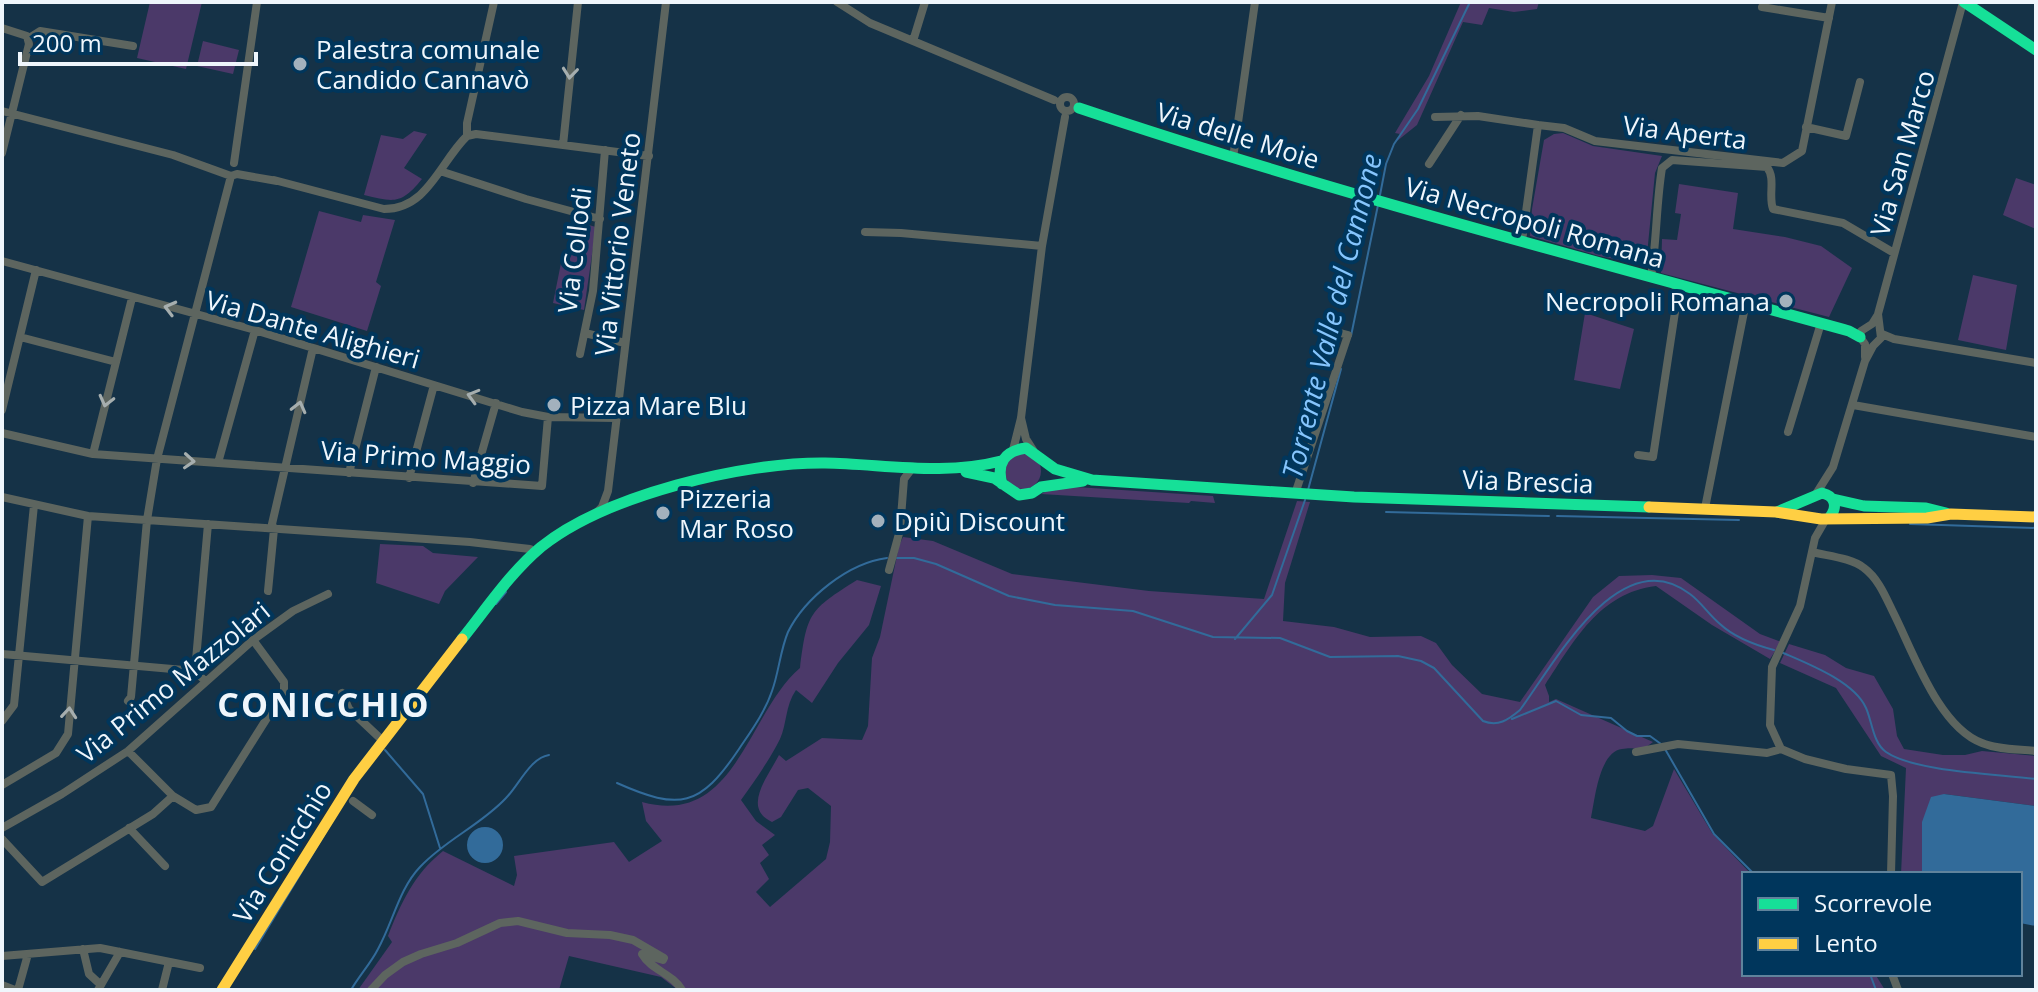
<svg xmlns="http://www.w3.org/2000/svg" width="2038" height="992" font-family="'Open Sans',sans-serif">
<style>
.green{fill:#4b3969}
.water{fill:#326b9a}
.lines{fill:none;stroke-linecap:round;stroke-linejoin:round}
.stream{stroke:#326b9a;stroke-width:2}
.street{stroke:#5d655f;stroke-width:8}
.fast{stroke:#16e098;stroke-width:11}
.slow{stroke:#ffcf43;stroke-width:11}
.oneway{stroke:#a6aeae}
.poi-dot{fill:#a3b1bd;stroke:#00365c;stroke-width:3}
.labels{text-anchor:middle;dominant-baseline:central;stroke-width:8;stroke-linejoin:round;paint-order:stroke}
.poi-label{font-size:26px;fill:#eff6fc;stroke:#00365c;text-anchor:start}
.street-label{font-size:26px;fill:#eff6fc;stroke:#00365c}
.water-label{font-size:28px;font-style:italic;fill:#85c5fd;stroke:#00365c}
.district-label{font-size:34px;font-weight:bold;letter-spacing:2px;fill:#eff6fc;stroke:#00365c}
</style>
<rect width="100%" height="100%" fill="#153247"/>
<path class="green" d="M150,2H202L186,69L137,58Z
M1461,2H1539L1537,9L1514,12L1489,8L1482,25L1463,22L1417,125L1397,141L1400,134L1395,133L1429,76Z
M203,41L239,50L233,74L197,66Z
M414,131L427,134L404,168L422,179C401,205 394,202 364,195L381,135L403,139Z
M1563,133L1593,146L1662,156L1655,173L1646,265L1599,256L1530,236L1532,209L1544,140L1554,134Z
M2016,178L2036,185V229L2003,215Z
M1679,184L1738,193L1733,229L1785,237L1821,246L1852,268L1829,317L1661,273L1662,239L1677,240L1681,214L1675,213Z
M319,211L361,222L363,215L395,220L376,282L381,286L367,331L291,307Z
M574,221L596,227L584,310L553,303L562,258H565Z
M1973,275L2017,285L2006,350L1958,340Z
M1585,313L1634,329L1620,389L1574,380Z
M1005 471a18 18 0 1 1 36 0a18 18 0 1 1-36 0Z
M1076,487L1213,496L1215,503L1191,501L1189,503L1041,494L1051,489Z
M1297,501L1310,502L1285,583L1283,621L1334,627L1370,637L1421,636L1436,643L1452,665L1482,694L1520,702L1593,597L1619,576L1652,575L1681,578L1760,634L1781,642L1770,659L1712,625L1656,586C1599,593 1574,641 1545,685L1549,696V702L1556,699L1653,742C1640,753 1636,746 1622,749C1599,752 1595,799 1591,818L1645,831L1653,826L1674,769L1712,833L1751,874H1744V974H1875L1885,990H678L661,977L569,956L559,990H358L392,942L388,936C401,903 414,874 443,851L514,886L517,875L514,856L614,842L629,862L662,841L646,821L642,802C736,828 747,713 800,668C807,613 809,610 857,580L881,586L869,625L838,663L812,703L796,690C785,706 787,724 780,739C769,761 755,780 741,800L756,821L775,835L762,845L769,855L760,863L769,879L756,892L770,907L826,859L830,842L831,806L808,788L798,790L781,817L772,822C741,808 769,775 779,755L786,761L822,738L862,740L868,726L872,658L880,637L899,546L903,537L933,541L1012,574L1149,591L1264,599Z
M380,544L423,546L433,553L478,557L445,591L439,604L376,583Z
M1789,644L1825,655L1846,668L1874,676L1893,709L1897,736L1904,749L1943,755H1965L1982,751L2036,756V806L1944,794L1922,862V874H1901L1906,768L1881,756L1836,688L1780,663Z"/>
<path class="water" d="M1944,794L2036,806V926L2020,923V874H1922V822L1931,797Z
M467 845a18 18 0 1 1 36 0a18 18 0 1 1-36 0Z"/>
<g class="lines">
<path class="stream" d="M1380,195L1386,164L1394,144L1418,109L1470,2
M1351,336L1378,205
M1308,490L1341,369
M1386,512L1549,516
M1557,516L1739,520
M1910,524L2036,528
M897,558H914L936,564L1009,596L1055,605L1133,611L1213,637L1280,638L1330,657L1398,656L1421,661L1434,668L1483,721C1498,727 1508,720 1520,710C1554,664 1620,540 1690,594C1701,602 1709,615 1720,624C1735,638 1755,645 1774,650
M496,604L506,592
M1235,639L1272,595L1305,500
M1781,652C1806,663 1854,681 1866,708C1872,721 1873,743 1886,752C1915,772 1998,774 2036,779
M1512,719L1556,701L1581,715L1611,718L1627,731L1637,736H1650L1661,744
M1665,749L1714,834L1754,874
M385,750L423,794L440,848
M617,783C680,811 700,807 739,749C751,731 765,712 772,691C779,672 780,651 788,632C805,598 848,563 887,558
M255,949L333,820
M1870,974L1876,990
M351,990C359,976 371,963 378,949C393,922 399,889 420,867C445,840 481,825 506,798C519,785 530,758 549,755"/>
<path class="street" d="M837,2L870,23L1054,100
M1762,7L1829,18
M2,28L27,36L29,44L2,153
M29,38L40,31L133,46
M913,41L925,2
M1060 104a7 7 0 1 1 14 0a7 7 0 1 1-14 0Z
M2,111L173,155L231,176L237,174L277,181
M1435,117L1478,116L1538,125
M1806,127L1846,136L1860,82
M467,136L476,134L649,156
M467,136V123L494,2
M563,145L578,2
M1233,158L1255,2
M234,163L257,2
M1429,164L1461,115
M440,171L526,199L600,219
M274,180L384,209C428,209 440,162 467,136
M865,232L901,233L1042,246
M1522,241L1538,125L1564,128L1595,141L1783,163L1802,151L1832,2
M2,261L255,330L522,412L548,417L616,418
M1651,277C1657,239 1656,205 1662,168L1672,160L1767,167C1776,179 1768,195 1773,209L1843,223L1894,253
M585,333L625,343
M1882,334L1894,339L2036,363
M20,337L116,362
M580,354L593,291L605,150
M1865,357V344L1860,337L1861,331L1872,324L1877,316
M1853,405L2036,437
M2,410L36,270
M1021,418L1026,439L1033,450
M1788,432L1821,323
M2,433L93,454L542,486L548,417
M1013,450L1021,418L1042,246L1065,117
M93,454L132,298
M1638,455L1653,457L1677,299L1675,283
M218,463L255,330
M349,473L376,367
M409,478L434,385
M473,483L496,403
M1295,494L1348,335L1329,330
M1816,494L1833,467L1865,361L1873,346L1881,338L1878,314L1963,2
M2,497L88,516L470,542L530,549
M1705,508L1746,302
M596,513L602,507L608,491L666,2
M1826,519L1815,538L1800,606L1772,667L1770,725L1781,749L1805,759L1846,769L1891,775L1893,796L1891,874
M1812,552C1828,556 1852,558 1864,568C1879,579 1886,598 1894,614C1914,654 1939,727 1982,743C1999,750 2018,749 2036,751
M889,570L900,530L904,479L913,467
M268,591L274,529L272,524L313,348
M2,654L195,671L205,681
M195,671L208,524
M342,693L349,709L382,740
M128,701L131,697L147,520L157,459L231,176
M2,721L14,705L34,505
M128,751L173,796L196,810L211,807L284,691V682L253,640
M1636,752L1678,744L1767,753L1781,749
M2,785L56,753L68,734L88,516
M353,801L372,815
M2,828L62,794L128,751L253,640L293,611L328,594
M129,828L165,866
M2,839L42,882L153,814L173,796
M83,949L89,974L101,985
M2,956L100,948L200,968
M1892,974L1898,990
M2,985L15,990
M18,990L28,954
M98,990L120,952
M162,990L169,962
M371,990L385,975L403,962L421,954L457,943L500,923L518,921L567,933L610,935L633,940L664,958L663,960L642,954C651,970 673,974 682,990"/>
<path class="fast" d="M1964,2L2036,50
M1079,108C1332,193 1591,260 1849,331L1860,337
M966,472L994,478L1019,495L1032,493L1041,487L1083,481
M1002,484C996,463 1005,451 1026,448L1055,469L1092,480L1354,497L1649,507
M1833,499L1864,506L1926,508L1946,513
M1777,512L1822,493C1835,496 1838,506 1830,517
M462,639C487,608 510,573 541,547C606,495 743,462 825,463C883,464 944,476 1001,461"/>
<path class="slow" d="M1649,507L1776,512L1821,519L1927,518L1951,514L2036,517
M222,990L354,779L462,639"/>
</g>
<defs><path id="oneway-chevron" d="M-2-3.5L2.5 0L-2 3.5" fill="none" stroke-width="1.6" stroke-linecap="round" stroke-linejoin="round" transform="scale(2)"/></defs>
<g class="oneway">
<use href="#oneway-chevron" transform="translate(570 73) rotate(96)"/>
<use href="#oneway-chevron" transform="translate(170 308) rotate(-165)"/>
<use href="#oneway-chevron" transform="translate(473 396) rotate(-164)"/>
<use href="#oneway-chevron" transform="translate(106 401) rotate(104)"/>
<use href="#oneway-chevron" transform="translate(299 407) rotate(-76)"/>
<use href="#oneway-chevron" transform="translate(189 461) rotate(4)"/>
<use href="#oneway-chevron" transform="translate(69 713) rotate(-85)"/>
</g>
<g class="poi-dot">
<circle cx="300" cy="64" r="8"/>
<circle cx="1786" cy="301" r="8"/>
<circle cx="554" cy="405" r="8"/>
<circle cx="663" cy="513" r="8"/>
<circle cx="878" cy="521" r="8"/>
</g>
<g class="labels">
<g class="poi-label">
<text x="316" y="49">Palestra comunale<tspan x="316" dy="30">Candido Cannavò</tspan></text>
<text x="1770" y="301" text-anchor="end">Necropoli Romana</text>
<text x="570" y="405">Pizza Mare Blu</text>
<text x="679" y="498">Pizzeria<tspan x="679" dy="30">Mar Roso</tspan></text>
<text x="894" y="521">Dpiù Discount</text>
</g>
<g class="street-label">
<text transform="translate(1685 132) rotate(7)">Via Aperta</text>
<text transform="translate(1238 135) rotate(17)">Via delle Moie</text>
<text transform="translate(1902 153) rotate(-74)">Via San Marco</text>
<text transform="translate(1535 222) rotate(16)">Via Necropoli Romana</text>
<text transform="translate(617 244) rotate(-83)">Via Vittorio Veneto</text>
<text transform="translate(574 250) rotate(-83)">Via Collodi</text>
<text transform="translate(313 329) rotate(16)">Via Dante Alighieri</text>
<text transform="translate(426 457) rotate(4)">Via Primo Maggio</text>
<text transform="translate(1528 481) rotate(2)">Via Brescia</text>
<text transform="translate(173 682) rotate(-39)">Via Primo Mazzolari</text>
<text transform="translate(282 852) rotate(-58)">Via Conicchio</text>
</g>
<g class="water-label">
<text transform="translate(1331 316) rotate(-76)">Torrente Valle del Cannone</text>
</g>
<g class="district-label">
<text x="324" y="704">CONICCHIO</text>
</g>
</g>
<rect width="2038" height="992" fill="none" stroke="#eff6fc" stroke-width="8"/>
<rect x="1742" y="872" width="280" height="104" fill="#00365c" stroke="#60839c" stroke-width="2"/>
<rect x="1758" y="898" width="40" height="12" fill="#16e098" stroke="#60839c" stroke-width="2"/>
<text x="1814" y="912" font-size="24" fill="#eff6fc">Scorrevole</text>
<rect x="1758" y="938" width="40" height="12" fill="#ffcf43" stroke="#60839c" stroke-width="2"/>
<text x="1814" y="952" font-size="24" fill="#eff6fc">Lento</text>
<path d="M20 52v12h236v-12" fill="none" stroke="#eff6fc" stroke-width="4"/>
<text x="32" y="52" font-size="24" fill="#eff6fc" stroke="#00365c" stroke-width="6" paint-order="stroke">200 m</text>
</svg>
